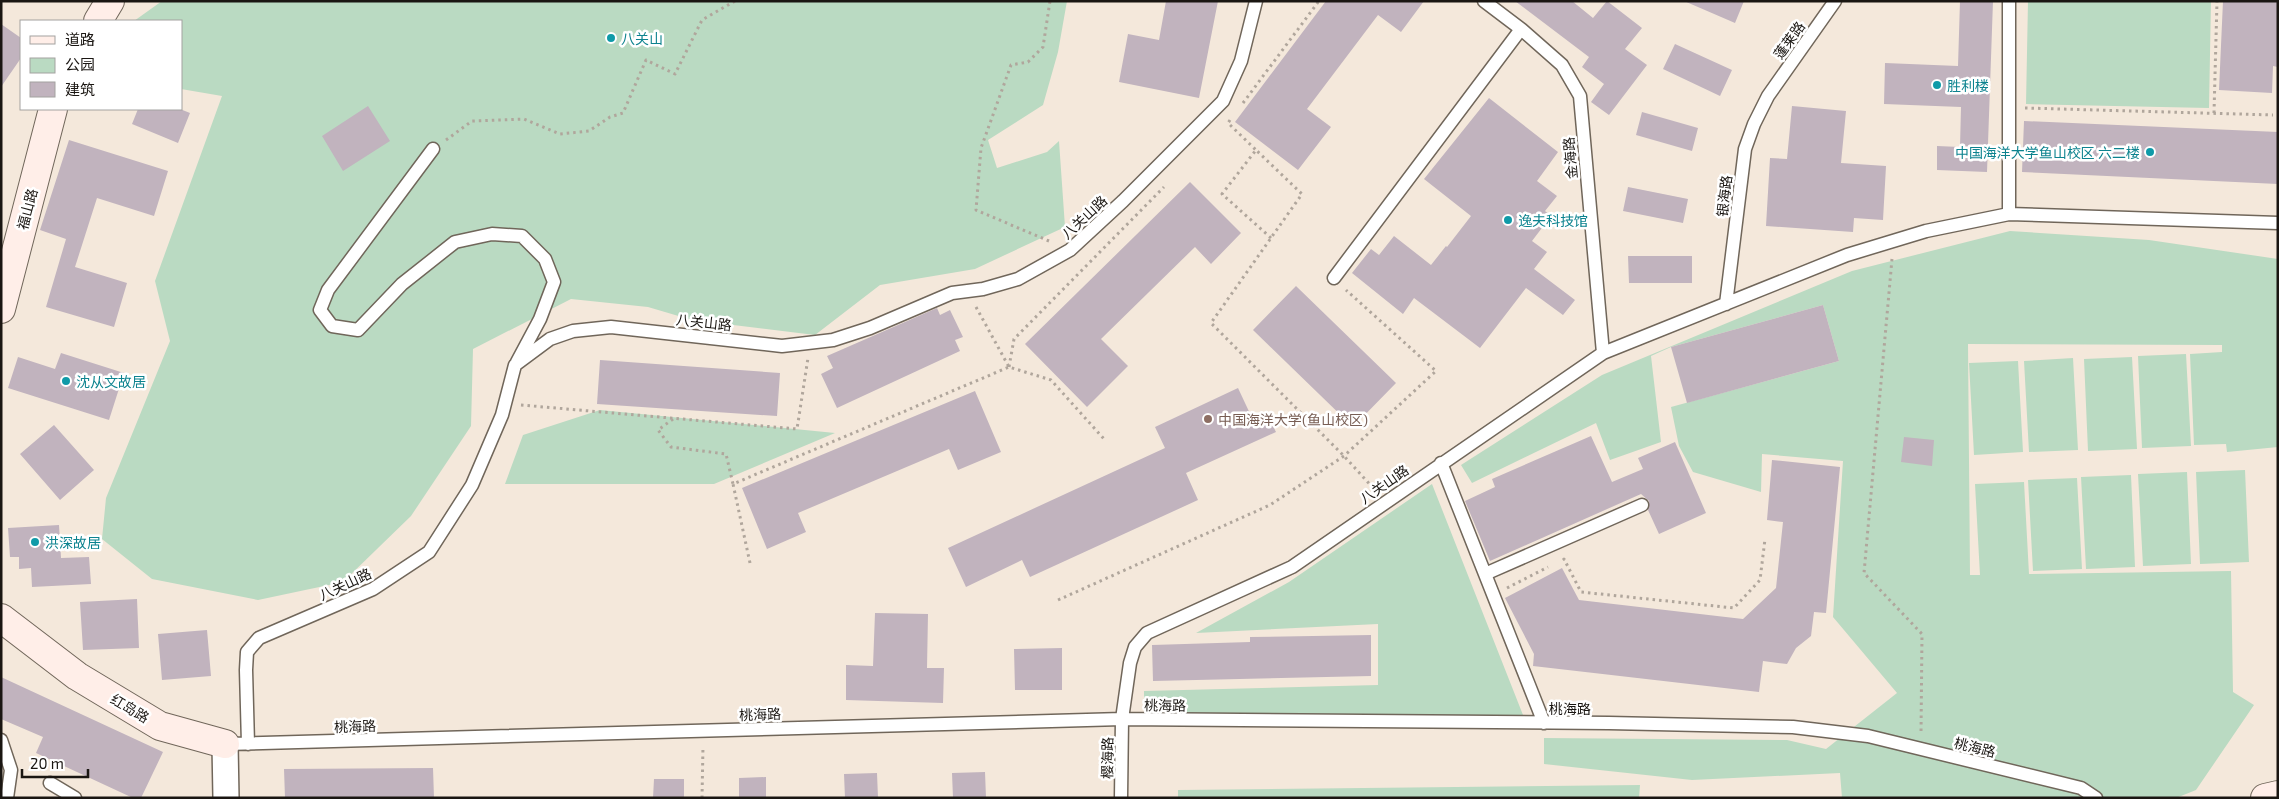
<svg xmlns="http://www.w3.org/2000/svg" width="2279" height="799" font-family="'Exo 2','Noto Sans SC',sans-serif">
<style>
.green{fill:#badac2}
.building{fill:#c1b3be}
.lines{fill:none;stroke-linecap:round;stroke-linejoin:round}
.lane-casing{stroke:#70665a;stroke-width:15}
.street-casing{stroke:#70665a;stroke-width:28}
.secondary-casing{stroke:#70665a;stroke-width:30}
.path{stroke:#b0a69c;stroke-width:3;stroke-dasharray:2.5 4;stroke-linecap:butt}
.lane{stroke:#fff;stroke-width:12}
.street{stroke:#fff;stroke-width:25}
.secondary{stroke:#ffeee8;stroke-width:28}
.culture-dot{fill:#0f9aa8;stroke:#fff;stroke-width:2}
.education-dot{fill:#8d6e63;stroke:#fff;stroke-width:2}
.labels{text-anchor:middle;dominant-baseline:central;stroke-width:5;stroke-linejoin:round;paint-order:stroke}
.culture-label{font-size:14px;fill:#0d838f;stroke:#fff;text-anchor:start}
.street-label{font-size:14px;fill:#1a1612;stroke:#fff}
.education-label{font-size:14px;fill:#785e54;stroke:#fff;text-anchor:start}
</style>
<rect width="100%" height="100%" fill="#f4e8db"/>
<path class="green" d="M162,1H1067L1058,52L1043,105L988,140L997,168L1047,152L1059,141L1065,227L975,269L880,285L815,335L692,320L648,307L571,299L473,349L471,426L411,516L343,582L258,600L152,579L102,539L106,498L170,341L155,281L222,96L181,89V21H134Z
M2028,1H2211L2209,108L2026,104Z
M2010,231L2149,240L2278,259V447L2227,452L2226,444L2194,445L2190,354L2222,352V345L1968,344L1970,575H1980L1975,484L2024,482L2029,574L2231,571L2233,692L2254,705L2196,790L2176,798H1842L1840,773L1692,780L1544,764V738L1787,740L1826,749L1897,693L1833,617L1843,461L1762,454L1761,492L1693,472L1679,446L1671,407L1839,361L1823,305L1671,347L1651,356L1661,442L1610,460L1596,423L1472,483L1461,465L1602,375L1852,271Z
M2186,354L2191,446L2142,448L2138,356Z
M2132,357L2137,449L2088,451L2084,359Z
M2073,358L2078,450L2029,452L2024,361Z
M2018,361L2023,452L1974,455L1969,363Z
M600,410L835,433L714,484H505L523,435Z
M2245,470L2249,562L2200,564L2196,472Z
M2187,472L2191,564L2143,566L2138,474Z
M2131,475L2135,567L2086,569L2081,477Z
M2077,478L2082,569L2033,571L2028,480Z
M1432,484L1523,715L1144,716V691L1378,685V624L1196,633L1289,582Z
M1640,785L1639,798H1178V790Z"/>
<path class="building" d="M1166,1H1218L1199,98L1119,82L1128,34L1159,40Z
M1326,1H1424L1401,32L1378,15L1307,109L1331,127L1298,170L1235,122Z
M1515,1H1572L1593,18L1607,1L1642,28L1625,49L1647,65L1609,115L1591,102L1604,84L1582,67L1589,57Z
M1684,1H1744L1735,23Z
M1960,1H1993L1987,172L1937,170V146L1960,147L1961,107L1884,104L1885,63L1958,66Z
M2223,1H2278V67L2273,66L2272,93L2219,90Z
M1,24L21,38V58L1,87Z
M1675,44L1732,70L1720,96L1663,69Z
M1489,98L1558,152L1537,181L1557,196L1545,211L1551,216L1532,241L1547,252L1534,269L1575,300L1563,315L1526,288L1480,348L1414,298L1403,314L1352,273L1371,249L1379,255L1394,236L1431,265L1446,246L1447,247L1471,216L1424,179Z
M368,106L390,141L343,171L322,136Z
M1792,106L1846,111L1841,163L1886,166L1883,220L1854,218L1853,232L1766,226L1770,158L1787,159Z
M138,109H180L190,113L178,143L132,124Z
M1642,112L1698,128L1692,151L1636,135Z
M2024,121L2278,132V184L2022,172Z
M69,140L168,171L154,216L97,198L75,267L127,283L114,327L46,307L66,239L40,230Z
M1190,182L1241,233L1211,264L1195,247L1101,339L1128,366L1087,407L1025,344Z
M1628,187L1688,199L1683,223L1623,211Z
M1628,256H1692V283H1629Z
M1296,286L1396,383L1353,427L1253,330Z
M1823,305L1839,361L1687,403L1671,347Z
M937,308L940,315L950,310L963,337L955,340L960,351L837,408L821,374L833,368L827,356Z
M61,353L124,373L109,420L8,388L18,357L55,369Z
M600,360L780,373L777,416L597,404Z
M1238,388L1253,420L1267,414L1276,432L1186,473L1198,500L1030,577L1022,560L966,587L948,548L1165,448L1155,427Z
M975,391L1001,452L958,470L949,449L798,513L806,532L767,549L742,488Z
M54,425L94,470L60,500L20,454Z
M1591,436L1612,482L1643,469L1638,458L1675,442L1706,513L1659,534L1648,510L1649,501L1641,494L1490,561L1465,501L1495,487L1492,479Z
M1904,437L1934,440L1932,466L1901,462Z
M1772,460L1840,467L1826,613L1814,612L1811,636L1796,648L1787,664L1763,661L1759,692L1533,666L1534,654L1505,598L1562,568L1579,600L1743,619L1776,588L1783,522L1767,520Z
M59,525L61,558L89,557L91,584L32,587L31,568L19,569V557H10L8,528Z
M137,599L139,648L83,650L80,602Z
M875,613L928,614L927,668H944L943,703L846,700V665L873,666Z
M207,630L211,676L162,680L158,634Z
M1371,635V676L1153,681L1152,645L1250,642V637Z
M1062,648V690H1015L1014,649Z
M1,677L163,752L141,798H133L36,753L43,737L1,719Z
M433,768L434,798H285L284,769Z
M985,772L986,798H953L952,773Z
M877,773L878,798H845L844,774Z
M766,777V798H739V778Z
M654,779H684V798H653Z"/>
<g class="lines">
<defs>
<path id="lane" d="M1484,1L1521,29L1562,65L1580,96L1603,353
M433,149L328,290L320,310L332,326L358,330L402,284L455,242L492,234L522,236L545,259L554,282L540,319L517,362
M2009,214V1
M1334,278L1521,29
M1726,304L1745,149L1754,124L1768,96L1835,1
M1441,463L1544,723
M1485,574L1642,505
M1,740L11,770L7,798
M225,744L1122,719L1609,723L1793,727L1868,736L2081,788L2096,798
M248,744L246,670L247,652L259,638L373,589L429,552L472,485L502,415L515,365L550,339L573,331L611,327L782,346L833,340L870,328L952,293L983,289L1018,279L1070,250L1123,201L1223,101L1241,61L1256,1
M50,783L75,798
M1121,798L1122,719L1130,663L1135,647L1147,633L1292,567L1603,353L1847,255L1926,231L2009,214L2278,223"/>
<path id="street" d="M225,744L226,798"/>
<path id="secondary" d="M98,21L110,1
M1,309L53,109
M1,618L77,676L160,726L225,744
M2265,798L2278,795"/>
</defs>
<use href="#lane" class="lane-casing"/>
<use href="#street" class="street-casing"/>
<use href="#secondary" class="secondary-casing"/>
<path class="path" d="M1243,103L1319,1
M2025,108L2273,115
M2214,113L2217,1
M1230,120L1228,123L1256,150
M446,140L472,121L524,119L560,134L589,131L610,117L623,113L646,60L675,74L702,20L735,1
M1271,238L1222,194L1256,150L1302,194L1211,323L1344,456L1375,490
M1049,241L976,210L981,148L1011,65L1028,62L1043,47L1050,1
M1892,259L1864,573L1922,634L1921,733
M976,307L1009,367
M1009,367L1014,339L1164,187
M521,405L797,429L808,358
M673,419L658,430L671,447L726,454L733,484
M1563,560L1564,559L1581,592L1734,608L1760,580L1765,539
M750,563L733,484L1009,367L1051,380L1104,439
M1507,588L1548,567
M1058,600L1270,505L1344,456L1436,371L1346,290
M702,798L703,746"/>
<use href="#lane" class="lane"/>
<use href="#street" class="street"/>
<use href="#secondary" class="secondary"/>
</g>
<g class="culture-dot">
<circle cx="611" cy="38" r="5"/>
<circle cx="1937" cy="85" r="5"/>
<circle cx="2150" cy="152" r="5"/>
<circle cx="1508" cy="220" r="5"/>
<circle cx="66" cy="381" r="5"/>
<circle cx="35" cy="542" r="5"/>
</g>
<circle class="education-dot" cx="1208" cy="419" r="5"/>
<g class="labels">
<g class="culture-label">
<text x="621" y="38">八关山</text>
<text x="1947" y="85">胜利楼</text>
<text x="2140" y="152" text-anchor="end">中国海洋大学鱼山校区 六二楼</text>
<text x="1518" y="220">逸夫科技馆</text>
<text x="76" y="381">沈从文故居</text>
<text x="45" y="542">洪深故居</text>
</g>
<g class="street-label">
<text transform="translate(1789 40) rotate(-54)">蓬莱路</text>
<text transform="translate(1570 158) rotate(-95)">金海路</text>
<text transform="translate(1724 196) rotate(-83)">银海路</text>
<text transform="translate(27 209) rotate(-75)">福山路</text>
<text transform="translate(1084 217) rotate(-43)">八关山路</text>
<text transform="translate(704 322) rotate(6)">八关山路</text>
<text transform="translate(1384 484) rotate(-35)">八关山路</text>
<text transform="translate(345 584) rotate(-25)">八关山路</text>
<text transform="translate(1165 705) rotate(1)">桃海路</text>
<text transform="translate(130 708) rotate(31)">红岛路</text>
<text x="1570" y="708">桃海路</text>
<text transform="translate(760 714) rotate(-2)">桃海路</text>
<text transform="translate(355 726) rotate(-2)">桃海路</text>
<text transform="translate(1975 747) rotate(14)">桃海路</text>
<text transform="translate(1107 758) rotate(-89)">樱海路</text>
</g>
<g class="education-label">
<text x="1218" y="419">中国海洋大学(鱼山校区)</text>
</g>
</g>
<rect width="2279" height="799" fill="none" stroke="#1a1612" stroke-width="5"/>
<rect x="20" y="20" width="162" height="90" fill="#ffffff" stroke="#a3a2a0"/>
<rect x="30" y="36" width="25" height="8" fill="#ffeee8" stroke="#a3a2a0"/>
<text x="65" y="45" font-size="15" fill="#1a1612">道路</text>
<rect x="30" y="58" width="25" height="15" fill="#badac2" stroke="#a3a2a0"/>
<text x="65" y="70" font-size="15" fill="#1a1612">公园</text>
<rect x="30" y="82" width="25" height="15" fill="#c1b3be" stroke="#a3a2a0"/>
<text x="65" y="95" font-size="15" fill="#1a1612">建筑</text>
<path d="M22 769v8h66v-8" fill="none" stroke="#1a1612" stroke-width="2.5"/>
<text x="30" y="769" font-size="15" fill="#1a1612" stroke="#ffffff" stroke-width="4" paint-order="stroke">20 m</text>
</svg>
